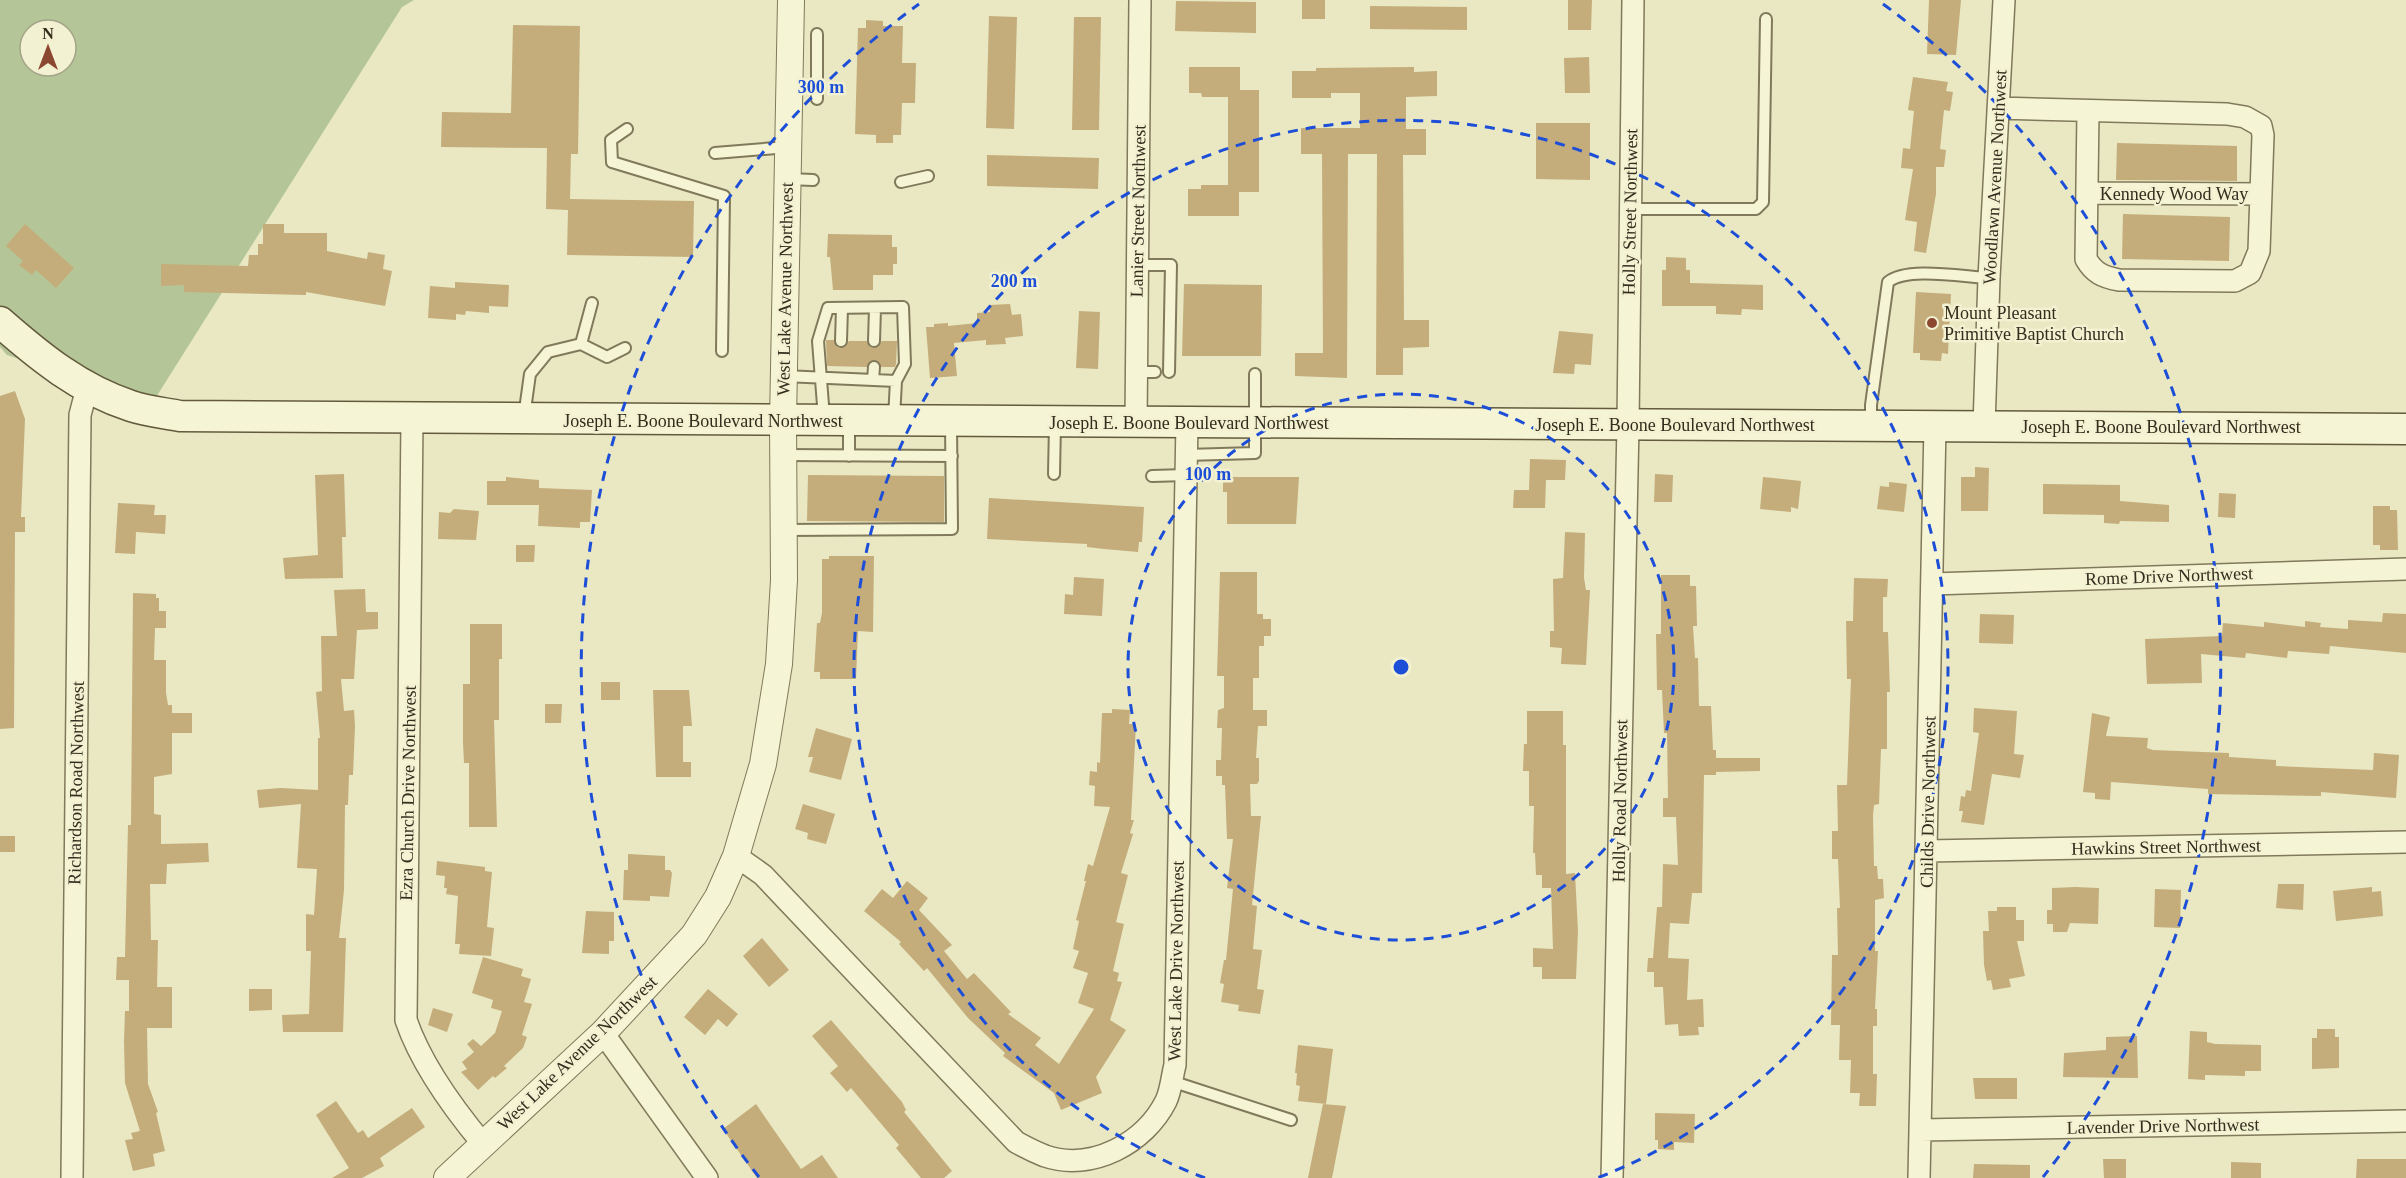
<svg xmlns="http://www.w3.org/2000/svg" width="2406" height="1178" font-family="'Times New Roman',serif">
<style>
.green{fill:#b4c697;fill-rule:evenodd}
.building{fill:#c4ad7b}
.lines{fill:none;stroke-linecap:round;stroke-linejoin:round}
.service-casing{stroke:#81795b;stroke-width:14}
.minor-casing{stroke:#81795b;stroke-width:24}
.tertiary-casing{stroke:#81795b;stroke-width:28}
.secondary-casing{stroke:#635a3e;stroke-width:33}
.service{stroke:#f5f4d4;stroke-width:10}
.minor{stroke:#f5f4d4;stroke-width:21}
.tertiary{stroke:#f5f4d4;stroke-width:26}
.secondary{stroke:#f5f4d4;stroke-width:30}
.ring{fill:none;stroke:#1d4ed8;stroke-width:3;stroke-dasharray:10 8}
.poi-dot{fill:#8b4730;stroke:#f2f1d1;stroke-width:2}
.labels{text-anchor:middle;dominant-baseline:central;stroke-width:5;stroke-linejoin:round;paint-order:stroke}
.street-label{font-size:18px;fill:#332d1e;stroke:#f2f1d1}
.poi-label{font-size:18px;fill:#332d1e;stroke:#f2f1d1;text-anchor:start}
.centre{fill:#1d4ed8;stroke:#f2f1d1;stroke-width:3}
.ring-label{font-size:18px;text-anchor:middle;font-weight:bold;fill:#1d4ed8;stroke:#f2f1d1;stroke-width:5;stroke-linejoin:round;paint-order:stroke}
</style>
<rect width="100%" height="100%" fill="#e9e8c2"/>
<path class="green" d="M0,0H414L402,7L153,402L7,355L0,347ZM30,30H66V66H30Z"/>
<path class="building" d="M1302,0H1325V19H1302Z
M1568,0H1592L1591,30H1568Z
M1929,0H1961L1956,55L1927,54Z
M1176,1L1256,2V33L1175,31Z
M1370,6L1467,7V30L1370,29Z
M989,16L1017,17L1014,129L986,128Z
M1074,17H1101L1099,130H1072Z
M866,20L883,21V26H903L902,63H916L915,103H902L901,135H893V143H876V135L855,134L858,28H866Z
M513,25L580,26L578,154H571L570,199L694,201L693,257L567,255L568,210L546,209L547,148L441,147L442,112L511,113Z
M1589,57L1590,93H1565L1564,58Z
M1189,67H1240V90H1259V192H1239V216H1188V189H1201V185H1228V97H1202L1201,93H1189Z
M1414,67V72L1437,71V96L1406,97V129H1426V155H1403L1404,320H1429V347L1403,348V375H1376L1377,154H1348L1347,378L1295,376V353H1323L1322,154H1301V128H1360V93H1331V98H1292V71H1316V68Z
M1913,77L1948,82L1946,91L1953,92L1950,111L1944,110L1940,149L1946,150L1944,167H1936V194L1926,253L1914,251L1917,222L1905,220L1913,169L1901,168L1903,148L1910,149L1914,111L1908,110Z
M1536,123H1590V180L1536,179Z
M2117,143L2237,146V181L2116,180Z
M987,155L1099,158L1098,189L987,186Z
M2123,214L2230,217L2229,261L2122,259Z
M25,224L74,268L56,288L36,270L32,275L19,265L23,261L6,246Z
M263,224H284V233H327V251L367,259L368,252L385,255L383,269L392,271L385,306L306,292V295L184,292V285L161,286V264L248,266L249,255H258V244H263Z
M828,234L892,235V247H897V264H893V275H873V290H833L830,257H827Z
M1666,257L1686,258V270H1690V283L1763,285V310L1742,309L1741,315L1716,314V306H1662V270H1666Z
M455,282L509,285L508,307L489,306V313L466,311L465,315L456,314V320L428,318L430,286L455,288Z
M1184,284L1262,285L1261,356H1182Z
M1916,292L1951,294L1948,354L1942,353L1941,361L1920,360V353H1913Z
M1010,304L1012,315L1021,314L1023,336L1005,338L1006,344L986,345V340L954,343L957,376L930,378L926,327H934V324L948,323V326L977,323V313L990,312L989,305Z
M1079,311L1100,312L1098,369L1076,368Z
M1559,331L1593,334L1591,365L1575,364L1574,374L1553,373Z
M826,340H834L837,347L841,348L849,341H867L870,347L874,348L882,341H897L896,364L895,367H881L874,360L867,367L827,366Z
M15,391L25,419L21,517H25V532H15L14,728L0,729V396Z
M1530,459L1566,460L1565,480H1546L1545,508H1513L1514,490H1529Z
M1975,467L1989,468L1988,511H1961V477H1975Z
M344,474L346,537H342L343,578L285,579L283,558L318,555L315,475Z
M1655,474L1673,475L1672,502H1654Z
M808,475L944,476V522L807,521Z
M506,477L539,480V488L592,490L590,522H580V528L538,526L539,505H487V481H506Z
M1223,477H1299L1296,524H1227V492H1223Z
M1763,477L1801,481L1798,509L1791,507V512L1760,509Z
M1889,482L1907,484L1904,512L1877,509L1880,486L1889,487Z
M2043,484L2120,485V501L2169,505V522L2120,521L2119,524L2104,523V515L2043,514Z
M2219,493L2236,494L2235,518L2218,517Z
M989,498L1144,507L1142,542H1139L1138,552L1104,549L1087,547V544L987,539Z
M118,503L155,505L154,515H166L165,534L136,532L135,554L115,553Z
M2373,506H2390V510H2397L2398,550H2380V545H2373Z
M454,509L479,511L476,540L438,539L439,512L450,513Z
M1565,532L1585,533L1584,578L1586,590H1590L1586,665L1561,664L1562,648L1550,647V631H1554L1553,579L1563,578Z
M516,545H535L534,562H516Z
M829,556H874L873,632L858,631L856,679H820V672H814L817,623H820L822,613V559H829Z
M1220,572H1257V614H1263V619H1271V636H1264V646H1259V678H1253V710H1267V726H1258L1256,758H1259V781L1257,784H1250L1251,816H1261L1252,905L1257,906L1253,949L1262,950L1257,989L1264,990L1260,1014L1238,1011L1239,1005L1221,1002L1224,984L1220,983L1224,960H1226L1233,889L1227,888L1233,839H1227L1225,785H1222V776H1216V760H1221L1222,728H1217L1218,710L1224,708V676H1217Z
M1661,575H1690V586H1696L1697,626H1693L1695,658H1698L1699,706H1711L1713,750H1716V758H1760V771L1716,772V775H1704L1702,893H1692L1689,924L1670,923L1668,958L1689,959L1687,1000L1703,999L1704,1027H1698L1699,1035L1679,1036L1678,1024L1665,1025L1663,987H1654V972H1647L1648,958H1653L1657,907H1662L1663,864L1678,865L1676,817H1663V798H1668L1667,733H1664L1662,690H1657L1656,634H1661Z
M1074,577L1104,579L1102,616L1064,614L1065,594L1073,595Z
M1854,578L1888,579L1887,597H1883V632H1888L1890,692H1887V749H1881L1879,804L1874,805L1873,815L1874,866H1877L1878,879H1883L1884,898L1875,900V951H1878L1875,1009H1877V1026H1873V1074H1877L1876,1106H1859L1860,1093H1850L1851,1060H1839L1840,1025H1831L1832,955H1838L1837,908H1840L1838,859H1832V831H1838L1837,785H1847L1851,679H1847L1846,621H1853Z
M365,589L366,612H378V629L357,630L354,679H341L344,711L354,710L355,726L353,775H349L348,805H345L344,890L339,938H346L343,1032H283L282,1015L309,1014L311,951H306V914L314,915L317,869L297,868L301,804L259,808L257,790L280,788L318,790V738H320L316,692L322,691L321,636H337L334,590Z
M133,593L156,594V598H159V611H166V628H155L154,660H166V693L168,705H172V713H192V733H172V774L154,777V814L161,815V844L208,843L209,862L167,864L166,884H150L151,940H158L157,987H172V1028H147L148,1084L158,1112L156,1113L165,1151L153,1154L155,1166L133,1171L125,1140L133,1139L131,1133L140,1131L125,1083V1085L124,1041L125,1011H129V980H116L117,957H125L128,825H131Z
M2383,613L2406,614V653L2330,646L2329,654L2288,651L2287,658L2246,653L2245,658L2201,654L2202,683L2147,684L2145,639L2222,636L2223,623L2264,627V622L2305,627V621L2321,623L2320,627L2348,629V620L2382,622Z
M1980,614L2014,615L2013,644L1979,643Z
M470,624H502V659H499V720H494L497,827H469V763H464L463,743V684H470Z
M601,682H620V700H601Z
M653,690H689L692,726H683V762H691V777H656Z
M545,704H562L561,723H545Z
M1974,708L2017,711L2014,754L2024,755L2020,778L1992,774L1984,825L1961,822L1963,811H1959L1961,796L1965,797L1966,790L1971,791L1979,733L1973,732Z
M1112,709L1130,710L1129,724H1136L1131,820H1134L1130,833L1133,834L1121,873L1128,875L1116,922L1124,924L1113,971L1119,973L1117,981L1122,982L1110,1020L1126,1030L1096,1077L1102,1093L1061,1110L1054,1093L1003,1056L1005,1053L968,1018L927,968L924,971L899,944L901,942L864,911L882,889L893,898L907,881L928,898L919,910L952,945L944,951L967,979L974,973L1011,1012L1008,1014L1041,1038L1035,1045L1059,1064L1094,1009L1078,1003L1088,973L1073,968L1079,951L1073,949L1079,921L1076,920L1086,881H1084L1088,864L1093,866L1110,807L1094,806L1095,786L1089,785L1090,771L1097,772V762L1100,763L1102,713H1112Z
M1527,711H1563V745H1566V874L1575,873L1578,931L1576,979H1542V967H1533V948L1553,949L1551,888H1542V875H1536L1535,853H1533L1534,806H1529V771H1523L1524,744H1527Z
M2092,713L2110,717L2106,736L2148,738L2147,748L2153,750L2229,753V757L2276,760V766L2373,770L2374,753L2399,755L2396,798L2321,792V796L2208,794V789L2111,782L2110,800L2095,799V793L2083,792Z
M816,728L852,739L841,780L809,772L813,757H808Z
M803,804L835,814L826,844L807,839L808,833L795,829Z
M0,836H15V852H0Z
M628,854L665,856V870H670L672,873L669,897L650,896V901L623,900L624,870H628Z
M437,861L485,867V871L492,872L487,927L494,928L491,956L459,954L460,944H455L458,896L446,894L447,888H444L445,876L436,875Z
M2278,884H2304L2303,910L2276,908Z
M2075,887L2099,888L2098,924L2070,923L2067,932H2053V924H2047V910H2052V888Z
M2372,887V892L2381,891L2383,916L2336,921L2333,891Z
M2155,889L2181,890L2180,928L2154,927Z
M1997,907H2016V920H2024V941H2017L2025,976L2009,979L2011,987L1993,990L1991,980L1987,981L1984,965L1983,931H1989L1988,911H1997Z
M586,911L614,912V941H609V954L582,953Z
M762,938L789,970L769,987L743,956Z
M483,957L523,969L521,976L531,979L524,1002L532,1004L522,1035L527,1037L523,1048L504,1066L507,1068L495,1078L493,1076L478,1090L461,1072L467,1069L462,1062L474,1052L467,1044L473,1039L481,1046L495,1033L502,1011L491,1008L493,1000L472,993Z
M249,989H272V1010L249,1011Z
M708,989L738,1014L727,1027L718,1019L705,1035L684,1017Z
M433,1008L453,1014L447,1032L428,1025Z
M831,1020L902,1102L906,1110L904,1112L952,1171L944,1178H921L896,1148L899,1145L851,1088L847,1092L830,1073L838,1066L812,1036Z
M2317,1029H2335V1037H2339V1068L2312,1069V1038H2317Z
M2190,1031L2207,1032V1042L2215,1044L2261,1045V1071H2245V1076L2205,1075V1080L2188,1079Z
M2137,1036L2138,1078L2063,1077L2064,1053L2106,1050V1037Z
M1298,1045L1333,1049L1326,1104L1298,1101L1300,1086L1296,1085L1297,1073H1295Z
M1973,1078H2017V1099H1975Z
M336,1101L358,1133L363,1130L368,1138L412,1108L425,1127L380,1158L384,1166L362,1178H332L349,1168L316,1115Z
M756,1104L801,1169L822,1155L838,1178H757L723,1129Z
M1323,1104L1346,1106L1332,1178H1308Z
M1655,1113L1695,1114L1694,1143L1674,1142V1150L1658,1149V1140H1655Z
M2103,1159H2126V1178H2104Z
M2357,1159H2406V1178H2356Z
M2231,1162L2261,1163V1178H2231Z
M1974,1164L2030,1165V1178H1973Z"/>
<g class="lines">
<defs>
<path id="service" d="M817,99V34
M627,129L611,140L612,162L724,196L722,351
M715,153L788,147
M788,179L813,180
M901,182L928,176
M1630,209H1756L1763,202L1766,19
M1137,265H1171L1169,372
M841,341L842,308
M874,341L875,308
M581,344L592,303
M1136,372H1155
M784,376L896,381L894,418
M873,380L874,367
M524,417L530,374L548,352L581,344L607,357L625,348
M824,418L818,341L828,308L903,307L905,364L896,381
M849,422V456
M1871,425V405L1888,282C1907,266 1964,277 1989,278
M784,455L952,456
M1186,455L1255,453V374
M1054,474L1055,424
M1152,476L1186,475
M784,530L952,529L951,422
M1171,1081L1291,1120"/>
<path id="minor" d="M1998,108L2227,114L2245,117L2261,126L2263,135L2259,251L2250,273L2235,281L2119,280C2103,277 2094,273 2086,259L2088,111
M2087,193L2261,194
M412,418L406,1020C421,1064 453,1108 483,1144
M1136,422L1140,0
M1984,426L1989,278L2004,0
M1932,584L2406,569
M1927,851L2406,842
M736,856L763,875L1016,1142C1025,1147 1035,1152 1045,1156C1092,1172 1145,1143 1166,1101C1171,1091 1172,1076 1175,1065L1187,423
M603,1033L707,1178
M1920,1130L2406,1121
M72,1178L80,415L87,388
M1612,1178L1628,425L1633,0
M1919,1178L1935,426"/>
<path id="tertiary" d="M447,1178L603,1033L694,935L718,897L736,856L763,764L779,664L784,580L783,421L791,0"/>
<path id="secondary" d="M0,322C40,357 79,389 131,406C146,411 164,413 180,416L2406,429"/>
</defs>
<use href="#service" class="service-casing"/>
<use href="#minor" class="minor-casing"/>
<use href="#tertiary" class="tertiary-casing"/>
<use href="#secondary" class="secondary-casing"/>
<use href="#service" class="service"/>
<use href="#minor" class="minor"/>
<use href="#tertiary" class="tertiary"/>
<use href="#secondary" class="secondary"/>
</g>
<g class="ring">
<circle cx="1401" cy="667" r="273"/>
<path d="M1205 1178A547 547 0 1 1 1597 1178"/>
<path d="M759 1177A820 820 0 0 1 919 4M1883 4A820 820 0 0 1 2043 1177"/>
</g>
<circle class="poi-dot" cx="1932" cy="323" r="6"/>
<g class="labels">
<g class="street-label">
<text transform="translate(1995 177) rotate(-87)">Woodlawn Avenue Northwest</text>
<text x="2174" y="194">Kennedy Wood Way</text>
<text transform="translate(1138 211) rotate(-89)">Lanier Street Northwest</text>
<text transform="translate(1630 212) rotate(-89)">Holly Street Northwest</text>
<text transform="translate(785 289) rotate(-89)">West Lake Avenue Northwest</text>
<text x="703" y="421">Joseph E. Boone Boulevard Northwest</text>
<text x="1189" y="423">Joseph E. Boone Boulevard Northwest</text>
<text x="1675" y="425">Joseph E. Boone Boulevard Northwest</text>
<text x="2161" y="427">Joseph E. Boone Boulevard Northwest</text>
<text transform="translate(2169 576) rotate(-2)">Rome Drive Northwest</text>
<text transform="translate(76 783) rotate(-89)">Richardson Road Northwest</text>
<text transform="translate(408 793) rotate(-89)">Ezra Church Drive Northwest</text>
<text transform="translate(1620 801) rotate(-89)">Holly Road Northwest</text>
<text transform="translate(1928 802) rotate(-89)">Childs Drive Northwest</text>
<text transform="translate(2166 847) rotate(-1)">Hawkins Street Northwest</text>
<text transform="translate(1176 961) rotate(-89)">West Lake Drive Northwest</text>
<text transform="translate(577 1053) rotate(-44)">West Lake Avenue Northwest</text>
<text transform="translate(2163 1126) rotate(-1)">Lavender Drive Northwest</text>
</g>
<g class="poi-label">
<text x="1944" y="313">Mount Pleasant<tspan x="1944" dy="21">Primitive Baptist Church</tspan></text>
</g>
</g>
<circle cx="1401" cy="667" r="9" class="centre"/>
<g class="ring-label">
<text x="821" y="93">300 m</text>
<text x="1014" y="287">200 m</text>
<text x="1208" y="480">100 m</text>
</g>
<g transform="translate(48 48)"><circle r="28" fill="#f2f1d1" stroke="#a6a389" stroke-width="1.5"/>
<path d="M0-4.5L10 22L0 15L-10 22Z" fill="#8b4730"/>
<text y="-9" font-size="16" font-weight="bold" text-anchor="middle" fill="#332d1e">N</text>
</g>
</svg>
